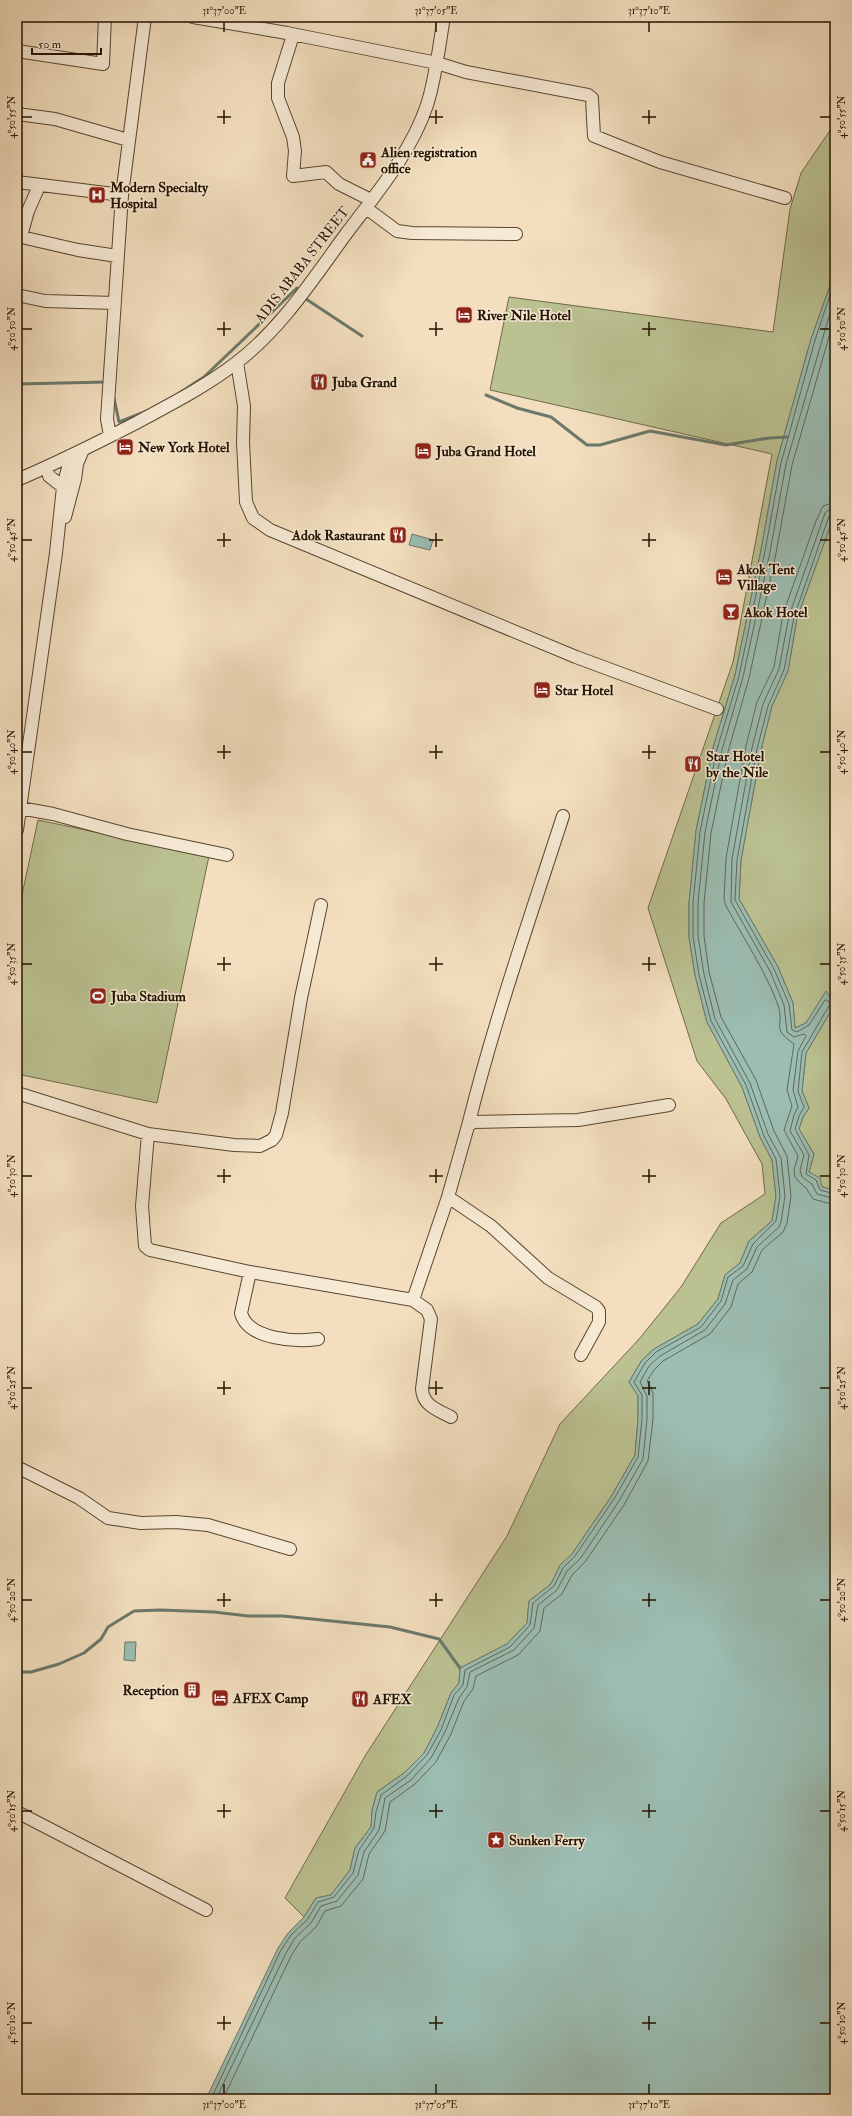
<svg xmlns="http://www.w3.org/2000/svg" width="852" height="2116" font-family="'IM FELL Double Pica',serif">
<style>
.green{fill:#bbc191;stroke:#706a48}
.water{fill:#9bbdb2;stroke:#6b796b}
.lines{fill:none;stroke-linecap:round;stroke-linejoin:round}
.shore{stroke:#606859;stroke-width:1}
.stream{stroke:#6b796b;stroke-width:3}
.minor-casing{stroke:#584630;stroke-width:14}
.minor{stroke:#f7ead5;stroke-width:12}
.ticks{fill:none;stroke:#241300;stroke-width:1.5}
.labels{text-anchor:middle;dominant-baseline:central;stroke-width:3;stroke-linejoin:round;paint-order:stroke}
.poi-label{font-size:14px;font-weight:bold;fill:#241300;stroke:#f7ead5;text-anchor:start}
.street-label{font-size:14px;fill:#241300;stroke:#f7ead5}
.neatline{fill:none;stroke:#241300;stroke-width:1.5}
.ticks-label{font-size:10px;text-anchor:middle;fill:#241300}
</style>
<rect width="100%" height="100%" fill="#f3dfbf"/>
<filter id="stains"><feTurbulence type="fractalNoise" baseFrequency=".005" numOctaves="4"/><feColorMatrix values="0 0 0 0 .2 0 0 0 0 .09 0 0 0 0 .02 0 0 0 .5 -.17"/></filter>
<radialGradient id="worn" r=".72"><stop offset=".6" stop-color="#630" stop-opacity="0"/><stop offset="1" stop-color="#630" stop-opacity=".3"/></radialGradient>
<path class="green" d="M835,123V272L811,339L777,461L761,550L735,675L713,748L696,831L689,903V937L695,975L707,1022L742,1087L760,1137L772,1160L776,1196L772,1221L749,1241L740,1263L725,1275L718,1299L698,1324L654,1349L642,1360L629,1382L638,1395V1419L635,1455L611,1497L572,1554L560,1566L551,1584L529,1601L527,1623L507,1644L460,1668L459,1683L451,1693L437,1728L424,1753L404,1773L377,1792L372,1811L371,1827L355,1848L350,1870L331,1895L316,1898L304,1917L285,1898L365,1756L507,1536L560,1424L640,1338L681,1287L721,1223L765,1194L762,1164L726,1099L697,1061L648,908L733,662L772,454L490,390L509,297L773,332L790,209L801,173Z
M835,513V1190L822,1187L809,1172L814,1154L799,1129L803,1117L809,1108L802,1091L806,1053L835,1004L826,992L806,1023L795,1028L793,1003L778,967L739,899L741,860L761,750L772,706L788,671L797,618Z
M38,820L209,856L157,1103L17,1074V918Z"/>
<path class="water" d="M835,272V513L797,618L788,671L772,706L761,750L741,860L739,899L778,967L793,1003L795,1028L806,1023L826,991L835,1004L806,1053L802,1091L809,1108L803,1117L799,1129L814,1154L809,1172L820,1178L822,1187L835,1190V2079L831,2099H206L278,1948L288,1933L304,1917L316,1898L331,1895L350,1870L355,1848L371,1827L372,1811L377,1792L404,1773L424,1753L437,1728L451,1693L459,1683L460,1668L507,1644L527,1623L529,1601L551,1584L560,1565L572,1554L611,1497L635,1455L638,1419V1396L629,1382L642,1360L654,1349L698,1324L718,1299L725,1275L740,1263L749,1241L772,1221L776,1196L772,1160L760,1137L742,1087L707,1022L695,975L689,937V903L696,831L713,748L735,675L761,550L777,461L811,339Z
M412,534L433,540L430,550L409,545Z
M125,1642H136L135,1661L124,1660Z"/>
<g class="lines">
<path class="shore" d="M835,502L823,506L816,521L783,614L774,667L757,702L746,746L726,858L724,899L726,906C744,939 765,970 778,1005C785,1026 770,1027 794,1044L787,1090L792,1106L784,1130L798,1156L794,1170L795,1177L800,1183L806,1188L813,1199L835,1205
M835,508L830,509L825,513L789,616L779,669L763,704L752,748L732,859L731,902L770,971L784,1005L787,1032L794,1037L804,1034L806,1036L798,1051L793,1090L798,1107L794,1115L790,1131L804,1155L800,1170L802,1177L812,1184L817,1194L835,1199
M835,513L829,516L794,617L784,670L768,706L757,749L737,860L735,900L774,969L789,1004L792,1030L797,1032L809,1025L825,1000H827L830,1004L802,1052L798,1091L804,1107L799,1116L795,1129L809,1155L806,1174L816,1180L820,1190L835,1194
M211,2099L281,1950L291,1935L307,1920L318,1902L334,1897L353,1873L359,1850L374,1828L376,1812L381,1795L407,1776L427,1755L441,1730L454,1695L463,1685L465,1670L510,1647L530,1625L533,1603L554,1586L563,1568L575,1556L614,1499L638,1457L642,1419V1395L634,1382L645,1363L656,1352L701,1327L721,1301L728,1277L743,1266L753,1244L776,1221L780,1196L776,1159L764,1136L746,1085L711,1021L699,975L693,936V903L700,832L717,749L739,676L765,551L781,463L815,340L835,280
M216,2099L286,1953L295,1938L311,1923L321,1906L337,1901L358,1875L364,1852L379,1830L385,1798L411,1780L431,1758L445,1732L459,1698L467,1687L470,1672L514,1650L534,1628L538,1605L557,1590L567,1571L580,1559L619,1501L643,1459L647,1419V1396L640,1382L649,1366L660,1356L705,1330L725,1304L733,1280L747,1269L757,1247L779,1227L781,1222L785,1196L781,1158L768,1134L750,1083L715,1019L704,974L698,936V903L705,832L722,750L743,677L770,552L786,464L835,296
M223,2099L291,1956L300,1942L316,1927L325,1911L341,1906L363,1879L369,1854L385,1831L390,1802L415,1784L436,1762L451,1734L464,1701L473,1689L476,1676L518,1655L540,1631L544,1608L562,1594L572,1575L585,1562L624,1505L648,1461L653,1419V1393L647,1381L654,1370L663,1361L710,1334L731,1307L738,1284L752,1272L762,1250L783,1232L787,1223L791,1196L787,1156L774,1131L756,1080L721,1017L709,972L704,936V903L711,833L728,752L749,678L776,553L792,465L835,316"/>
<path class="stream" d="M303,297L362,336
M17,384L107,382
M181,392L204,377L297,288
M486,395L517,408L551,417L587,445H600L650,431L726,445L769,438L788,437
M114,398L119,422L147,411
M17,1672H31L59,1664L84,1653L101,1639L108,1627L134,1611L160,1610L214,1612L248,1616H283L390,1627L439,1639L460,1668"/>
<defs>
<path id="minor" d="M193,17L287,33L437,63L466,72L588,95L592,98L594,136L660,162L785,198
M293,35L278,83V98L293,137L295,151L293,176L326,172L339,184L371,200
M17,51L103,64L105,17
M17,114L55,119L128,140
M17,182L122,195
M366,208L397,231L412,233L516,234
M17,236L78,250L117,256
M21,236L28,211L39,186
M17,295L45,301L115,303
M237,362L244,406L243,442L246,502L253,518L270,530L576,657L717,709
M110,436L107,419L122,195L145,17
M47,467L49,476L63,487
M17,480C57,463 95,444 134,424C169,405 205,387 236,363C281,329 313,279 346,234C376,194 411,153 427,105C436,77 439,46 444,17
M65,517L75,479L77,464L82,452
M20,808L53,814L127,834L227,855
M17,830L56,553L63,487L71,456
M17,1093L148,1134L234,1145L260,1146L272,1140L276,1135L282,1113L301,998L321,905
M468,1126C494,1021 530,918 563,816
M148,1134L142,1206L145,1246L150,1250L250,1272L413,1300L448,1197L468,1126L473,1122L578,1120L669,1105
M448,1197L491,1226L548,1278L596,1307L599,1311V1322L581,1355
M250,1272L241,1313C248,1340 296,1342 318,1339
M413,1300L427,1310L431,1319L422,1389C423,1406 438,1410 451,1417
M17,1467L79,1498L108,1518L141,1523L176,1522L208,1525L290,1549
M17,1812L206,1910"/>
</defs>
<use href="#minor" class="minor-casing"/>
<use href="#minor" class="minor"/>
</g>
<path class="ticks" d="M224,22V32M436,22V32M649,22V32M224,110V124M436,110V124M649,110V124M22,117H32M217,117H231M429,117H443M642,117H656M820,117H830M224,322V336M436,322V336M649,322V336M22,329H32M217,329H231M429,329H443M642,329H656M820,329H830M224,533V547M436,533V547M649,533V547M22,540H32M217,540H231M429,540H443M642,540H656M820,540H830M224,745V759M436,745V759M649,745V759M22,752H32M217,752H231M429,752H443M642,752H656M820,752H830M224,957V971M436,957V971M649,957V971M22,964H32M217,964H231M429,964H443M642,964H656M820,964H830M224,1169V1183M436,1169V1183M649,1169V1183M22,1176H32M217,1176H231M429,1176H443M642,1176H656M820,1176H830M224,1381V1395M436,1381V1395M649,1381V1395M22,1388H32M217,1388H231M429,1388H443M642,1388H656M820,1388H830M224,1593V1607M436,1593V1607M649,1593V1607M22,1600H32M217,1600H231M429,1600H443M642,1600H656M820,1600H830M224,1804V1818M436,1804V1818M649,1804V1818M22,1811H32M217,1811H231M429,1811H443M642,1811H656M820,1811H830M224,2016V2030M436,2016V2030M649,2016V2030M22,2023H32M217,2023H231M429,2023H443M642,2023H656M820,2023H830M224,2084V2094M436,2084V2094M649,2084V2094"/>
<defs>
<symbol id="civic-square" viewBox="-11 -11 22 22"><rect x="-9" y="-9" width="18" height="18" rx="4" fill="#8f2418" stroke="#f7ead5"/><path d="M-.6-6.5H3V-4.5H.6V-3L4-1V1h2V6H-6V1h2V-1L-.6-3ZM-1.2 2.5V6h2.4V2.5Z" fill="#fff"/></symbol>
<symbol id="hospital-square" viewBox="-11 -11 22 22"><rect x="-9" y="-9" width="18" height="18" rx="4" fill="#8f2418" stroke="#f7ead5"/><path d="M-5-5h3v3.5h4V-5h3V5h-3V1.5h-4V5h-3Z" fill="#fff"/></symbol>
<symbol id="hotel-square" viewBox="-11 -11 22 22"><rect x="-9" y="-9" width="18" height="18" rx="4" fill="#8f2418" stroke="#f7ead5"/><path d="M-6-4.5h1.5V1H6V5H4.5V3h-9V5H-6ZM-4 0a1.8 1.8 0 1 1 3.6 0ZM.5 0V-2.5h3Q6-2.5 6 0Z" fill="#fff"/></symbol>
<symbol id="restaurant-square" viewBox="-11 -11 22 22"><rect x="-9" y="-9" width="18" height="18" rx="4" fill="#8f2418" stroke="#f7ead5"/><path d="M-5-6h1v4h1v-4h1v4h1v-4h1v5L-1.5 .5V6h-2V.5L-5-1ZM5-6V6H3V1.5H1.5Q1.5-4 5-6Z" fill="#fff"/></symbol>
<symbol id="bar-square" viewBox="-11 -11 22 22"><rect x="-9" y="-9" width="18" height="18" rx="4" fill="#8f2418" stroke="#f7ead5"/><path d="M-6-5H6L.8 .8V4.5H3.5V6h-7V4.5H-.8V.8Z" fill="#fff"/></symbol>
<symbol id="stadium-square" viewBox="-11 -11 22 22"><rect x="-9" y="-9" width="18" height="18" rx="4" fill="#8f2418" stroke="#f7ead5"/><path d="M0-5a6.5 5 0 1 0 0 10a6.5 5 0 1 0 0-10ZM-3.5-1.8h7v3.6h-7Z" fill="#fff"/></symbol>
<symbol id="building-square" viewBox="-11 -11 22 22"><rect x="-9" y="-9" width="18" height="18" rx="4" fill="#8f2418" stroke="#f7ead5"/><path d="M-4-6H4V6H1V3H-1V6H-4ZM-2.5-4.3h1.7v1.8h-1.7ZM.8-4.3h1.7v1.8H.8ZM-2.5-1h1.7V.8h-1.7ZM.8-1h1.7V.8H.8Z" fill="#fff"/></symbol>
<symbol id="sight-square" viewBox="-11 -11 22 22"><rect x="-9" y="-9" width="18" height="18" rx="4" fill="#8f2418" stroke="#f7ead5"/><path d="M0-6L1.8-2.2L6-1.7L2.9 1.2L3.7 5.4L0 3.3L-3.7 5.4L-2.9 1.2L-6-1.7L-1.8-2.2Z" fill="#fff"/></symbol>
</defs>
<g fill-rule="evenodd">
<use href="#civic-square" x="358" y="150" width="20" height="20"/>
<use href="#hospital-square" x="87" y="185" width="20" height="20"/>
<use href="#hotel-square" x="454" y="305" width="20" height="20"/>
<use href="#restaurant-square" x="309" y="372" width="20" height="20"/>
<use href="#hotel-square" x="115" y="437" width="20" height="20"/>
<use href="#hotel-square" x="413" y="441" width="20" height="20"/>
<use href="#restaurant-square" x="388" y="525" width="20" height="20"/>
<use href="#hotel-square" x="714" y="567" width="20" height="20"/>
<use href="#bar-square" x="721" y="602" width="20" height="20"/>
<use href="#hotel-square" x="532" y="680" width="20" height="20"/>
<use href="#restaurant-square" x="683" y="754" width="20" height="20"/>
<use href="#stadium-square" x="88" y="986" width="20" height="20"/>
<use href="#building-square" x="182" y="1680" width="20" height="20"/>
<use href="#hotel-square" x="210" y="1688" width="20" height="20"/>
<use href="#restaurant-square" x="350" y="1689" width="20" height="20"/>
<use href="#sight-square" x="486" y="1830" width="20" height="20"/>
</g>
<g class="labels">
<g class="poi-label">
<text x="381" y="152">Alien registration<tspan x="381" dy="16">office</tspan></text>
<text x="110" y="187">Modern Specialty<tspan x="110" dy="16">Hospital</tspan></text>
<text x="477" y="315">River Nile Hotel</text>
<text x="332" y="382">Juba Grand</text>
<text x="138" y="447">New York Hotel</text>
<text x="436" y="451">Juba Grand Hotel</text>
<text x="385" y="535" text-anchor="end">Adok Rastaurant</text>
<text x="737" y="569">Akok Tent<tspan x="737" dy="16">Village</tspan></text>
<text x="744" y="612">Akok Hotel</text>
<text x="555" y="690">Star Hotel</text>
<text x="706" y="756">Star Hotel<tspan x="706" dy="16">by the Nile</tspan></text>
<text x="111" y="996">Juba Stadium</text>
<text x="179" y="1690" text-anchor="end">Reception</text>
<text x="233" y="1698">AFEX Camp</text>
<text x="373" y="1699">AFEX</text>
<text x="509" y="1840">Sunken Ferry</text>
</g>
<g class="street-label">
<text transform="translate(302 265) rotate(-52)">ADIS ABABA STREET</text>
</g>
</g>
<rect width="852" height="2116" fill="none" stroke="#f3dfbf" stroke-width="44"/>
<path d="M32 48v6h69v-6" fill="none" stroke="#241300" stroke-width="2"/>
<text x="38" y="48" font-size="12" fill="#241300" stroke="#f7ead5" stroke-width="3" paint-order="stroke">50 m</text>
<rect x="22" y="22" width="808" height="2072" class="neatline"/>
<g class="ticks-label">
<text x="224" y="14">31°37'00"E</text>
<text x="436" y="14">31°37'05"E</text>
<text x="649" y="14">31°37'10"E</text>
<text transform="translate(11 117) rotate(-90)" y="4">4°50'55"N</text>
<text transform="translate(841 117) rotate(-90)" y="4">4°50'55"N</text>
<text transform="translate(11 329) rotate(-90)" y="4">4°50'50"N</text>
<text transform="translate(841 329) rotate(-90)" y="4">4°50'50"N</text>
<text transform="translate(11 540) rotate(-90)" y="4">4°50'45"N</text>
<text transform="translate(841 540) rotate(-90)" y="4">4°50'45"N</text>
<text transform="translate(11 752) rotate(-90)" y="4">4°50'40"N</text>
<text transform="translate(841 752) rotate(-90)" y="4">4°50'40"N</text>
<text transform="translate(11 964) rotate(-90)" y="4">4°50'35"N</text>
<text transform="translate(841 964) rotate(-90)" y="4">4°50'35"N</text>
<text transform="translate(11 1176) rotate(-90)" y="4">4°50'30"N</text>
<text transform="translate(841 1176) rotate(-90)" y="4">4°50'30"N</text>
<text transform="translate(11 1388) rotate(-90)" y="4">4°50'25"N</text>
<text transform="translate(841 1388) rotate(-90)" y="4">4°50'25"N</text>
<text transform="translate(11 1600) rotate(-90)" y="4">4°50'20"N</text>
<text transform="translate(841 1600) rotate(-90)" y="4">4°50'20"N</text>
<text transform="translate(11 1811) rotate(-90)" y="4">4°50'15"N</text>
<text transform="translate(841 1811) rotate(-90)" y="4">4°50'15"N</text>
<text transform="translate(11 2023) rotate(-90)" y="4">4°50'10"N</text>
<text transform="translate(841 2023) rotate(-90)" y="4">4°50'10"N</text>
<text x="224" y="2108">31°37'00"E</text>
<text x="436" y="2108">31°37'05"E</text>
<text x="649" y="2108">31°37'10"E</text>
</g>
<rect width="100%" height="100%" filter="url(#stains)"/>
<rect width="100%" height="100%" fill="url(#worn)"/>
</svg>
